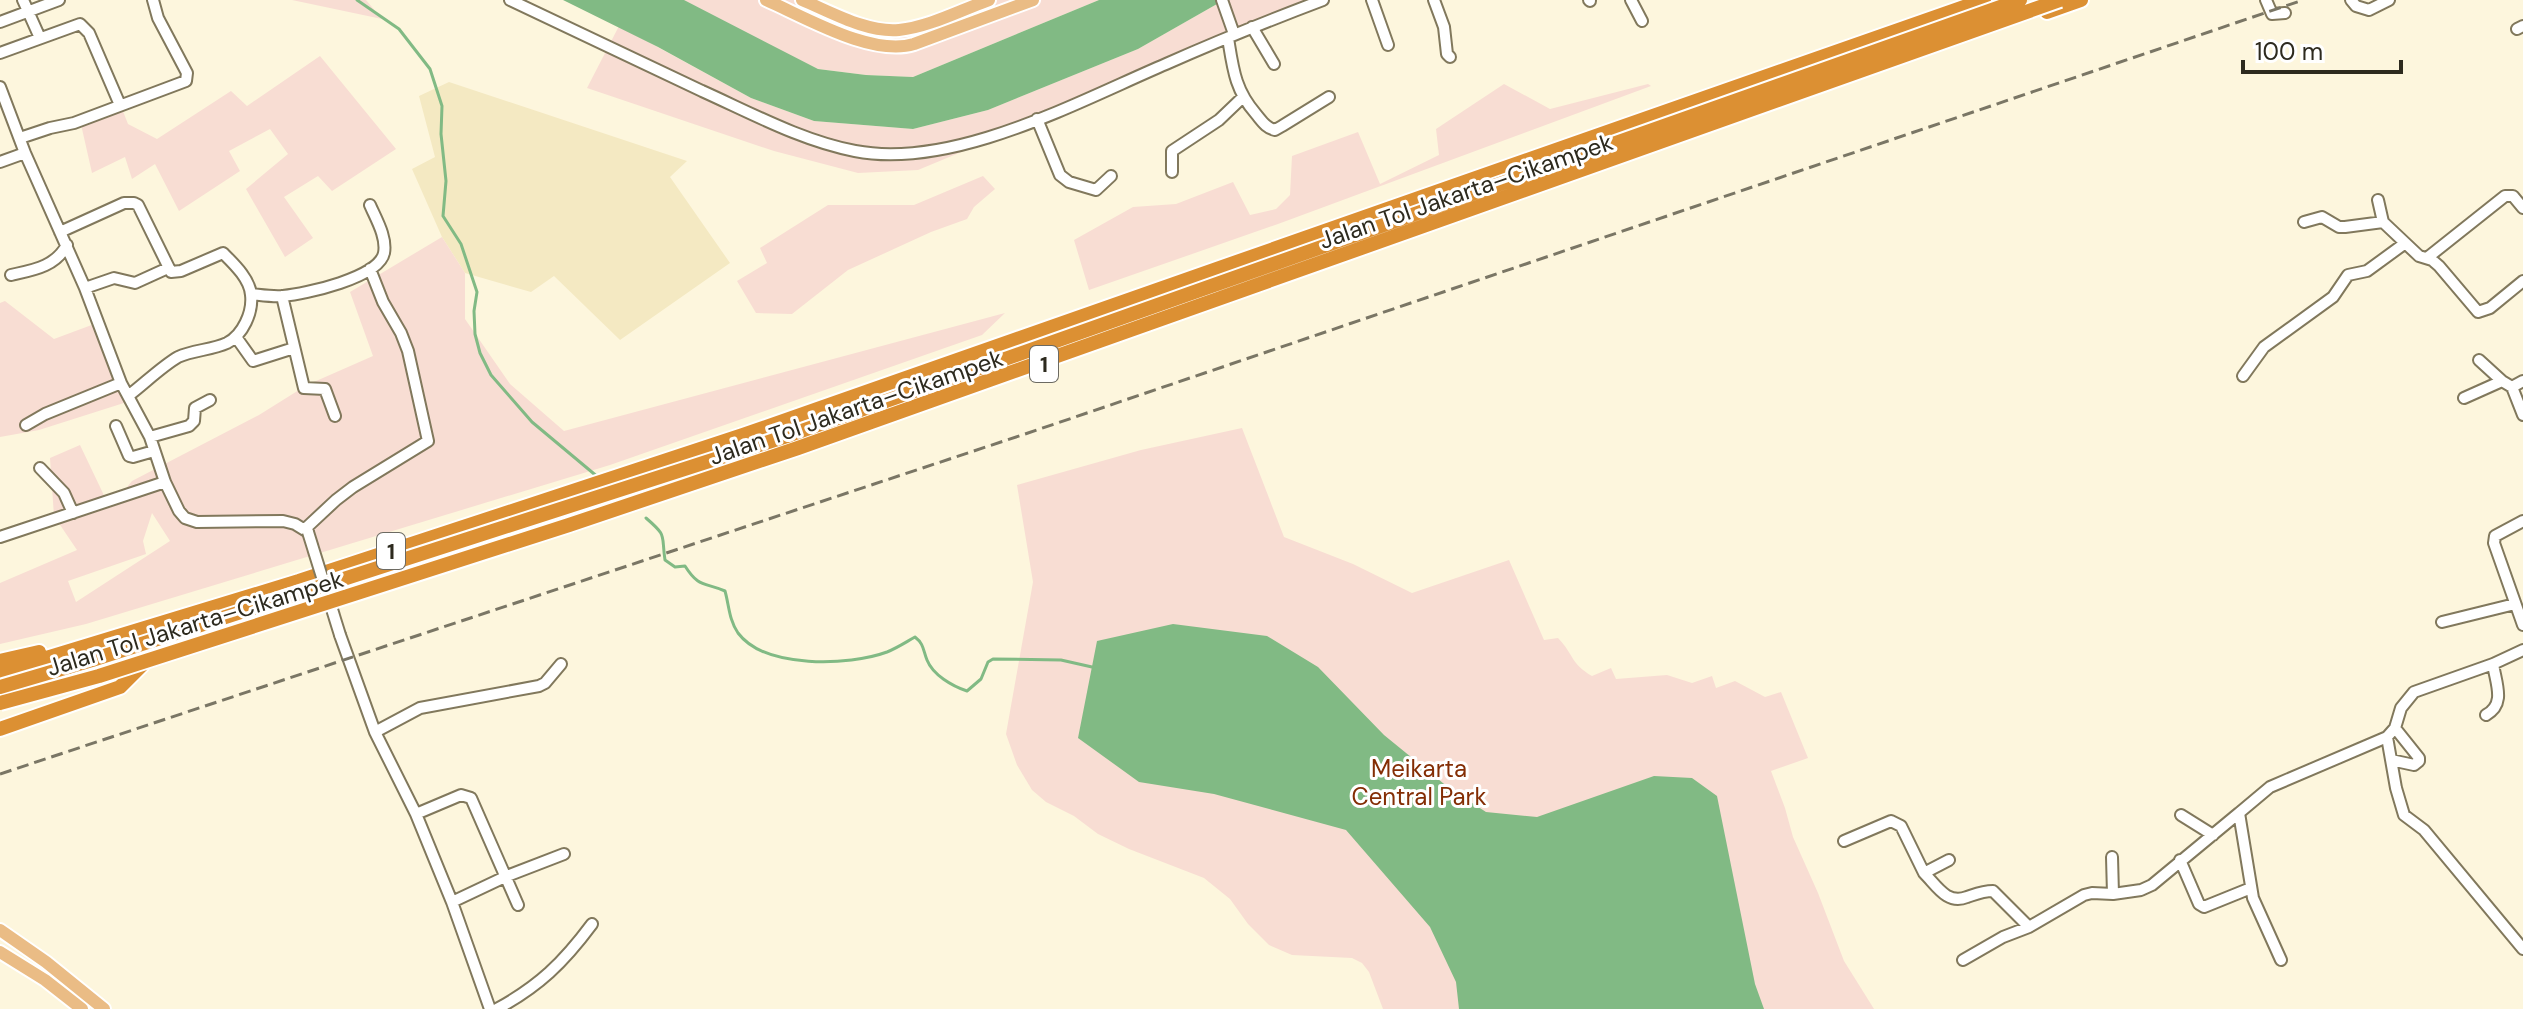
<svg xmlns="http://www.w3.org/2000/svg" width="2523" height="1009" font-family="'DM Sans',sans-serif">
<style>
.built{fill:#f4e9c2}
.green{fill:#f8ddd3;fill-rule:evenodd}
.water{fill:#81ba84}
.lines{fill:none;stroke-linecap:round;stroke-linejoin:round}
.stream{stroke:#81ba84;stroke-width:3}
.minor-casing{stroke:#81785c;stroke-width:14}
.major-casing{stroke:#fff;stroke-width:16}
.highway-casing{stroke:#fff;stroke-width:18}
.minor{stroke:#fff;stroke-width:10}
.major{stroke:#eabc85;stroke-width:12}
.highway{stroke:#dc9033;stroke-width:14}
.rail{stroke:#7a7665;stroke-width:3;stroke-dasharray:12 6;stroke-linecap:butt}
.minor-bridge-casing{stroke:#81785c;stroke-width:14;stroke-linecap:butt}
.highway-bridge-casing{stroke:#fff;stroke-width:18;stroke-linecap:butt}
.minor-bridge{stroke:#fff;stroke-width:10}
.highway-bridge{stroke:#dc9033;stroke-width:14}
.labels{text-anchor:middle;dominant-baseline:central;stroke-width:6;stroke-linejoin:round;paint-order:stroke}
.shield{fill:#fff;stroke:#6c6a62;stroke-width:2}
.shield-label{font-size:22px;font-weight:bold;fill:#2d2a1e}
.street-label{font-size:24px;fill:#2d2a1e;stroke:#fff}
.park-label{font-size:24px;fill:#842e05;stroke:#fff}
</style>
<rect width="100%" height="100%" fill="#fdf6dd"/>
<path class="built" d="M449,82L687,161L670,177L730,263L620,340L554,276L531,292L465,273L442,237L412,169L435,157L419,96Z"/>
<path class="green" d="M292,0H366L382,19Z
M678,0H804L878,29L898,30L989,0H1099L913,77L866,75L818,69Z
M1224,0H1309L1274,12L1034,122L918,170L858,173L774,151L587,88L619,26L751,98L814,121L913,129L988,110L1138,49Z
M320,56L396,149L332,191L318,176L284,197L313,238L285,257L246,189L288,154L270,129L229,151L240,171L179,211L155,164L132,179L125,157L92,173L80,120L119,101L128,124L157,139L231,91L247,106Z
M1504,84L1550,109L1648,84L1651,86L1278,224L1089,290L1074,240L1133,207L1176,204L1233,182L1250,215L1276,209L1290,195L1292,156L1358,132L1380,184L1439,155L1436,129Z
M983,176L995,189L974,207L967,219L931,232L848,270L792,314L756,313L737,281L767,263L760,248L828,205H914Z
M442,237L465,273V319L510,384L564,431L1005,313L982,335L610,465L86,624L0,644V583L77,550L54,516L50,458L80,445L110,508L132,481L259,415L307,385L373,356L350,292ZM152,513L170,541L76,602L68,581L146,554L143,541Z
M5,301L54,339L97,323L127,402L39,430L0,437V303Z
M1242,428L1284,537L1353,564L1412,593L1509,560L1544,640L1558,638C1575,656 1570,663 1592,676L1611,668L1616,679L1667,675L1692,683L1712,676L1716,688L1735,681L1765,697L1781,692L1808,758L1771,771L1785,808L1793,837L1818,893L1844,961L1874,1009H1383L1369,972L1362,963L1352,958L1292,955L1269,945L1248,924L1230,899L1204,878L1129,849L1098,834L1074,816L1046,802L1032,790L1017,765L1006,734L1033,582L1017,485L1141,450Z"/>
<path class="water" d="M563,0H684L818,69L866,75L913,77L1099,0H1224L1138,49L988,110L913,129L814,121L751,98L658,47Z
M1173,624L1267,636L1318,667L1384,735L1449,788L1486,812L1537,817L1654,776L1692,778L1717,796L1755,984L1764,1009H1459L1456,982L1430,927L1346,830L1214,794L1139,782L1078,738L1097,641Z"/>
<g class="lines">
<path class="stream" d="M357,0L399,29L430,69L442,106L441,134L446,181L443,216L461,244L477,292L474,311L475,334L480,353L491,375L532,422L599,478
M646,518C668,537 661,534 665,560L675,567L685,566C699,588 704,582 725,591C729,605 729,620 738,633C765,669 849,666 887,652C897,648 906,642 915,637C924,644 923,650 927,660C933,675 952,686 967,691L981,679L988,662L993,659L1061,660L1092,667"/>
<defs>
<path id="minor" d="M23,0L40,38
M510,0C574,31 638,61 702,91C751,113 802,141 855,151C953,170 1077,102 1166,64C1218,41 1270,20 1323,0
M1222,0L1234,34
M1372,0L1388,45
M1434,0L1444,27L1447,54L1450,57
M1589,0L1590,1
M1631,0L1642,21
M2266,0L2272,14L2285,13
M2351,0L2356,6L2369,10L2389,0
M0,22L59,0
M1252,27L1274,64
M2517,29L2523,26
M1228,38C1233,69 1235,90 1256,114C1262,121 1266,128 1275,130L1282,126L1329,97
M0,53L80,24L89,33L120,105
M0,87L25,153L85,288L121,383L150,437L165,482L179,511L185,518L197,522L283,521L295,524L308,532
M1037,119L1060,175L1069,182L1096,190L1111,176
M20,138L50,128L74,123L186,81L187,73L158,18L153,0
M0,162L25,153
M1172,172V151L1219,120L1242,98
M2378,200L2383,222
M2304,222L2322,217L2339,227H2345L2383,222L2419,256L2432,260L2439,266L2478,312L2490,308L2523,281
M60,232L124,203H134L138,205L171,272L181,271L223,253C234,264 250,279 251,295C253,312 243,335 227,343C212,350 193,350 178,357C161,367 144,384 128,396
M2427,258L2505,196H2513L2523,208
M11,275C33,270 55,267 67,245
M85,288L114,278L135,283L168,268
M251,294C261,295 273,297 283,296C305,294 379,278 384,253C387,237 376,219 370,205
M282,296L304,388L325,389L335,416
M236,337L253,361L294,348
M2479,360L2502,381L2512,387
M2243,376L2264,347L2333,297L2348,275L2367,271L2404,244
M2523,381L2512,387L2523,415
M2464,398L2502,381
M26,425L45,414L121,383
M116,426L129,456L133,457L154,451
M150,437L189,426L194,421L195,408L210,400
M40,468L64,493L73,513
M2523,521L2495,536L2494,543L2523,625
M306,528L336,500L353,487L428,441L408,351L401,333L383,302L370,269
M0,537L165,482
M2442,622L2515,604
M340,635L375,732L416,814L452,902L490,1009
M2486,715C2506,704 2496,684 2493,664
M375,732L420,708L539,686L545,683L561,664
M2387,737L2396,788L2404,815L2424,830L2523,949
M2391,760L2414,765L2419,761V758L2395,728
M416,814L461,795L471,798L518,905
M2181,815L2213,835
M1844,841L1891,821L1901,826L1924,873
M2112,857L2113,894L2141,890L2152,885L2239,813
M1949,860L1924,873C1937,886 1947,905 1967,897C1976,894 1983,891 1993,891L2029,927
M2180,860L2199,904L2204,907L2251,888
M452,902L507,876L564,854
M1963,960L2003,937L2029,927L2084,895L2092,893L2113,894
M2281,960L2253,898L2239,813L2270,787L2387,737L2395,728L2401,708L2414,692L2493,664L2523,650
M497,1009C539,986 563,963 592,924"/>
<path id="major" d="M766,0C805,17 872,57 914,44L1033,0
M802,0C831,12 867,33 899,30C929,27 961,10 989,0
M0,930L46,962L104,1009
M0,952L45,980L82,1009"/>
<path id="highway" d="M2047,12L2081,0
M0,661L39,652
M0,672L299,581L743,435L1984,0
M0,729L120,687L142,665"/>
</defs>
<use href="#minor" class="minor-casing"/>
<use href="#major" class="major-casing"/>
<use href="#highway" class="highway-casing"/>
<use href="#minor" class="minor"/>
<use href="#major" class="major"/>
<use href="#highway" class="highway"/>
<path class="rail" d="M0,774L1028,433L2303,0"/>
<defs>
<path id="minor-bridge" d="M308,532L340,635"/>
<path id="highway-bridge" d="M0,687L92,660L790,435L2020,0
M0,703L99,676L569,525L798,448L2060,0"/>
</defs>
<use href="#minor-bridge" class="minor-bridge-casing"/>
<use href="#highway-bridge" class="highway-bridge-casing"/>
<use href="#minor-bridge" class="minor-bridge"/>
<use href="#highway-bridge" class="highway-bridge"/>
</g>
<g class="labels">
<g class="shield">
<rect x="1030" y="346" width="28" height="36" rx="6"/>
<rect x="377" y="533" width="28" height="36" rx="6"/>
</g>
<g class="shield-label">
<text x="1044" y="364">1</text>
<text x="391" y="551">1</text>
</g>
<g class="street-label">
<text transform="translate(1466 191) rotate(-19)">Jalan Tol Jakarta–Cikampek</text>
<text transform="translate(856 407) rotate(-19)">Jalan Tol Jakarta–Cikampek</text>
<text transform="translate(195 623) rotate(-17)">Jalan Tol Jakarta–Cikampek</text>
</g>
<g class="park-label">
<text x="1419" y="768">Meikarta<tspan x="1419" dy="28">Central Park</tspan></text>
</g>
</g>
<path d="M2243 60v12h158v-12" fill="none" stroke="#2d2a1e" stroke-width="4"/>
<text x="2255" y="60" font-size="24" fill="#2d2a1e" stroke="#ffffff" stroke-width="6" paint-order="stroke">100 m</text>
</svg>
